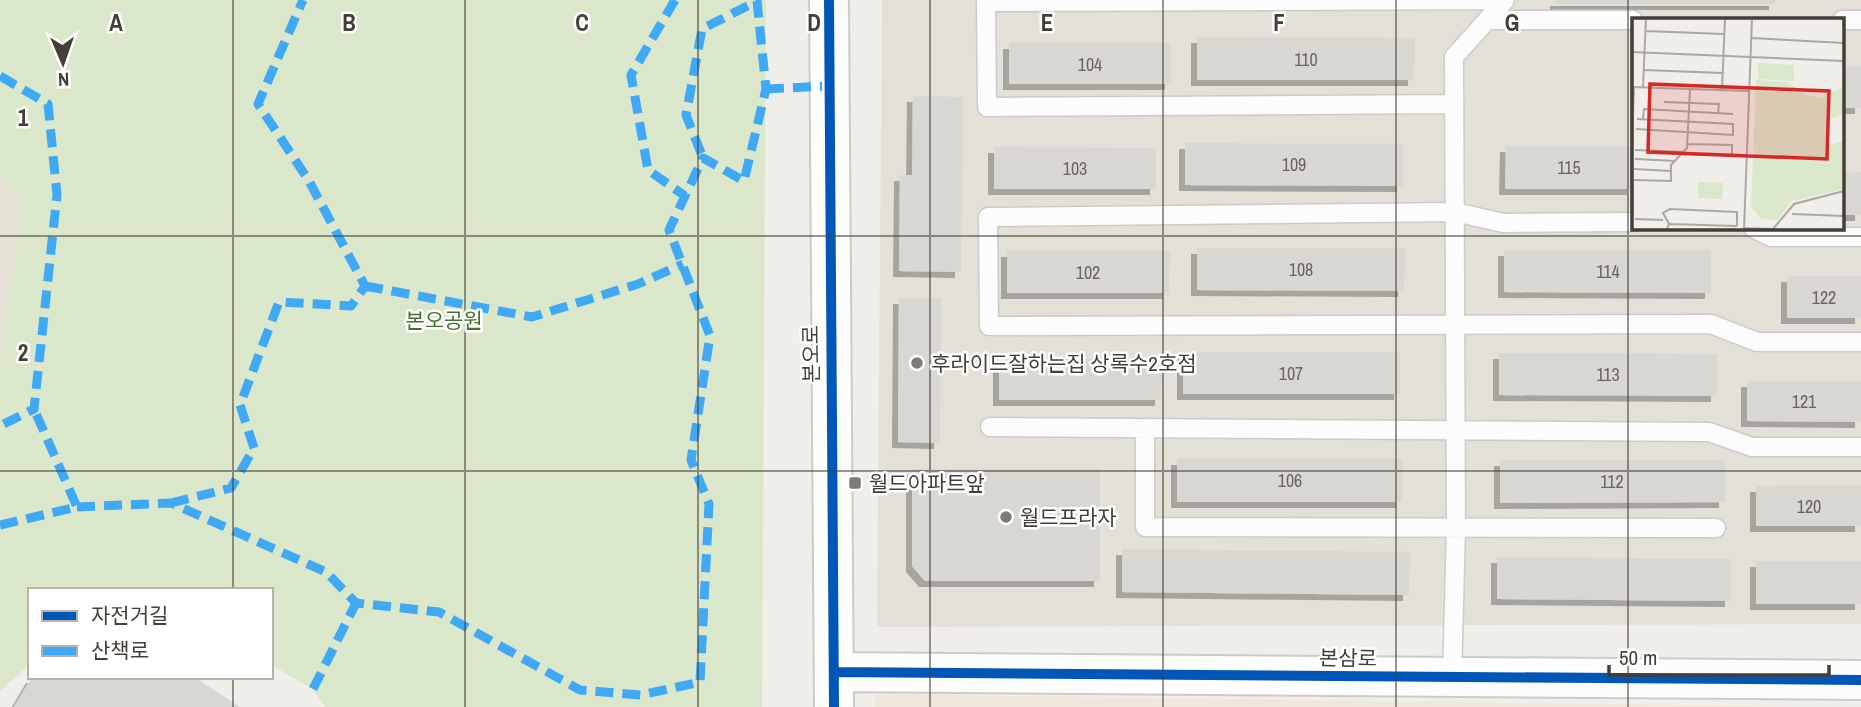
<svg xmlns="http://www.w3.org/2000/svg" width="1861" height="707" font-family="'Archivo Narrow','Noto Sans KR',sans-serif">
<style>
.residential{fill:#e3e0d7;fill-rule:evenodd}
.commercial{fill:#eee7da}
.education{fill:#e5e1d5}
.green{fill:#dbe7cb}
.building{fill:#d8d7d2;filter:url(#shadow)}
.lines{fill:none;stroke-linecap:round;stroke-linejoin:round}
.service-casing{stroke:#cdcbc7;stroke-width:21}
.tertiary-casing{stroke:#cdcbc7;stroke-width:42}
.service{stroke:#fdfcfc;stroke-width:18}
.tertiary{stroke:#fdfcfc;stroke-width:38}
.quiet{stroke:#3fa9f5;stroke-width:9;stroke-dasharray:18 9;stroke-linecap:butt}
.cycleway-casing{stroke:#fff;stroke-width:15}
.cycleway{stroke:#0057b8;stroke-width:10}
.grid{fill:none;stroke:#443f36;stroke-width:2;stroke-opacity:0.55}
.poi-dot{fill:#807c75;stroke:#fff;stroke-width:2.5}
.labels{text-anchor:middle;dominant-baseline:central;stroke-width:5;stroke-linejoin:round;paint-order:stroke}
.number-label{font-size:18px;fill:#6a665e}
.park-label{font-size:21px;fill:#45702f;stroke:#fff}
.street-label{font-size:21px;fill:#443f36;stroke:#fff}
.poi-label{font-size:21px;fill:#443f36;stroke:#fff;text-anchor:start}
.inset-road{fill:none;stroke:#aba8a1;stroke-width:2}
.view{fill:#d62828;fill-opacity:0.15;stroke:#d62828;stroke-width:3.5}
.inset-edge{fill:none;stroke:#443f36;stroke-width:3.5}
.grid-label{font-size:23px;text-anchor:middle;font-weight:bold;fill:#443f36;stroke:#fff;stroke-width:5;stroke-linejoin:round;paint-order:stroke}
</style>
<defs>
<filter id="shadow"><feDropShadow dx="-6" dy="6" stdDeviation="0" flood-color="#0004"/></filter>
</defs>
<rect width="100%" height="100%" fill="#efeee9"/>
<path class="residential" d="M882,0H1861V624L877,627ZM1633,19H1842V228H1633Z"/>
<path class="commercial" d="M875,694L1792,707H875Z"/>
<path class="education" d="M0,174L23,204L0,363Z"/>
<path class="green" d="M0,0H766L762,707H325L313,689L271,665V590H30V664L0,691V363L23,204L0,174Z"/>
<path class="building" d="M1556,0H1775V4H1556Z
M1197,37L1415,38L1414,80H1197Z
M1009,43H1171V84H1009Z
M1842,66H1861V108H1842Z
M913,96L963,97L961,272L899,271L900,175H912Z
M1185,143L1403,144V186L1185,185Z
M1506,146H1633V189H1505Z
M994,147L1156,148V189H994Z
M1861,172V215H1842V173Z
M1197,248H1405L1404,291L1197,290Z
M1504,250H1711V293L1504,292Z
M1007,251H1170L1169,293H1007Z
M1787,276H1861V318H1787Z
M899,298H941L940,443L898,442Z
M1183,352H1400V394H1183Z
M1499,353L1717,354V396L1499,395Z
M999,359H1162L1161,400H999Z
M1747,381H1861V422L1747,421Z
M1177,459H1402V502H1177Z
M1500,460H1725V502L1500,503Z
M912,469H1100V581H925L912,566Z
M1861,485V526H1756V486Z
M1122,549L1410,552L1409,595L1122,592Z
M1497,557L1731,559V601L1497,599Z
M1756,561H1861V604H1756Z
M32,677H194L240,707H14Z"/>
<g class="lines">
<defs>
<path id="service" d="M1487,20H1633
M1842,20H1861
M1454,104L987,107L986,2L1504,0
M1633,222L1503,223L1455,212L988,217L989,326L1711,324L1757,342H1861
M1753,228L1771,237H1861
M990,427L1709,432L1752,447H1861
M1145,428V527L1716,528
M1452,678L1456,528L1454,57L1505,0"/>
<path id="tertiary" d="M829,0L834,707
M834,672L1861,680"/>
</defs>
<use href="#service" class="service-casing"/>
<use href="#tertiary" class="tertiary-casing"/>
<use href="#service" class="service"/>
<use href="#tertiary" class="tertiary"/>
<path class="quiet" d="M675,0L631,75L648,170L685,196
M0,76L48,104L57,195L34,409L0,426
M766,89L828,86
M365,286L532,317L638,284L683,264
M171,503L231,488L254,448L240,405L279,302L351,306L365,286L309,181L258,104L303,0
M77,507L171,503L326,572L356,603L439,612L580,690L641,695L700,682L709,504L691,460L710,336L669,230L703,158L744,181L766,89L757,1L702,29L686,115L703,158
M0,525L77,507L34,409
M313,689L356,603"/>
<defs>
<path id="cycleway" d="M829,0L834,707
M834,672L1861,680"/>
</defs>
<use href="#cycleway" class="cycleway-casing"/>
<use href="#cycleway" class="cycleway"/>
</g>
<path class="grid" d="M233,0V590M465,0V707M698,0V707M930,0V707M1163,0V707M1396,0V707M1628,0V707M0,236H1861M0,471H1861M233,677V707"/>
<g class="poi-dot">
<circle cx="917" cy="363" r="7"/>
<rect x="848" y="476" width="14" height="14" rx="3.5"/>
<circle cx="1006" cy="517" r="7"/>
</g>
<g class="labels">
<g class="number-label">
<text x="1306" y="59">110</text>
<text x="1090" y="64">104</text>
<text x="1294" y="164">109</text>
<text x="1569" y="167">115</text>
<text x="1075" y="168">103</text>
<text x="1301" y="269">108</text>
<text x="1608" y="271">114</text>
<text x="1088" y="272">102</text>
<text x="1824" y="297">122</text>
<text x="1291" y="373">107</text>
<text x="1608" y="374">113</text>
<text x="1804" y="401">121</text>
<text x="1290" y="480">106</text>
<text x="1612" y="481">112</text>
<text x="1809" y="506">120</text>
</g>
<g class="park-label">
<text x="444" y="320">본오공원</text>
</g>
<g class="street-label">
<text transform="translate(811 354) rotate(-91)">본오로</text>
<text transform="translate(1348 658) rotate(1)">본삼로</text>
</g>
<g class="poi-label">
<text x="931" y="363">후라이드잘하는집 상록수2호점</text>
<text x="869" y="483">월드아파트앞</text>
<text x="1020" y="517">월드프라자</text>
</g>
</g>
<g transform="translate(1632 18)">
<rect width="212" height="212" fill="#efeee9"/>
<path d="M126,45L162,47V63L126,61ZM124,62L156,64L173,77L190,80L212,68V95L197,102L193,121L198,127L212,123V171L159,183L146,202L129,201L119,189ZM66,164L91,165L90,181L66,180Z" fill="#dbe7cb"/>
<path class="inset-road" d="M95,0H120M13,13L92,16M119,20L212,25M0,34L212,43M12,52L90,55M0,69L117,73M11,69L14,0M90,72L93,0M32,84L87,86L86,96M11,101L12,91L101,96M4,111L101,117V106L5,101M0,121L2,69M3,132L52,134M50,136L100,137V127L55,126M3,141L44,143M2,151L39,153M2,162L39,163V147L55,130L58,71M160,196L212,198M3,201L31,202M37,206L31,195L38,191L105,194V208M112,210L141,211L162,186L212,173M35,211L37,206L105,208M112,211L120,0"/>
<path class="view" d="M18,66L197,73L195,141L16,134Z"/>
<rect width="212" height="212" class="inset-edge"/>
</g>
<g class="grid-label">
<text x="116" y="31">A</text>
<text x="349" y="31">B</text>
<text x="582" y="31">C</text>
<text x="814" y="31">D</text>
<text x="1047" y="31">E</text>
<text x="1279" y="31">F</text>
<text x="1512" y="31">G</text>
<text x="23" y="126">1</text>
<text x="23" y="361">2</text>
</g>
<rect x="28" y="588" width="245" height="91" fill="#ffffff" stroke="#b4b2af" stroke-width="2"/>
<rect x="42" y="611" width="35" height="10" fill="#0057b8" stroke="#b4b2af" stroke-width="2"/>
<text x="91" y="623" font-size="21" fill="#443f36">자전거길</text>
<rect x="42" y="646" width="35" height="10" fill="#3fa9f5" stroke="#b4b2af" stroke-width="2"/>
<text x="91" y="658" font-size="21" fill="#443f36">산책로</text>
<g transform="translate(63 63) rotate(178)" stroke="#ffffff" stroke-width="5" paint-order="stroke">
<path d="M0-5L12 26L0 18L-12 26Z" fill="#443f36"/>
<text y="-10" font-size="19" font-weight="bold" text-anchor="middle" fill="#443f36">N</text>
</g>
<path d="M1609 665v10h220v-10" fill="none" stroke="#443f36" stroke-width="3.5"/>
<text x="1619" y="665" font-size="21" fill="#443f36" stroke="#ffffff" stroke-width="5" paint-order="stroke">50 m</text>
</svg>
